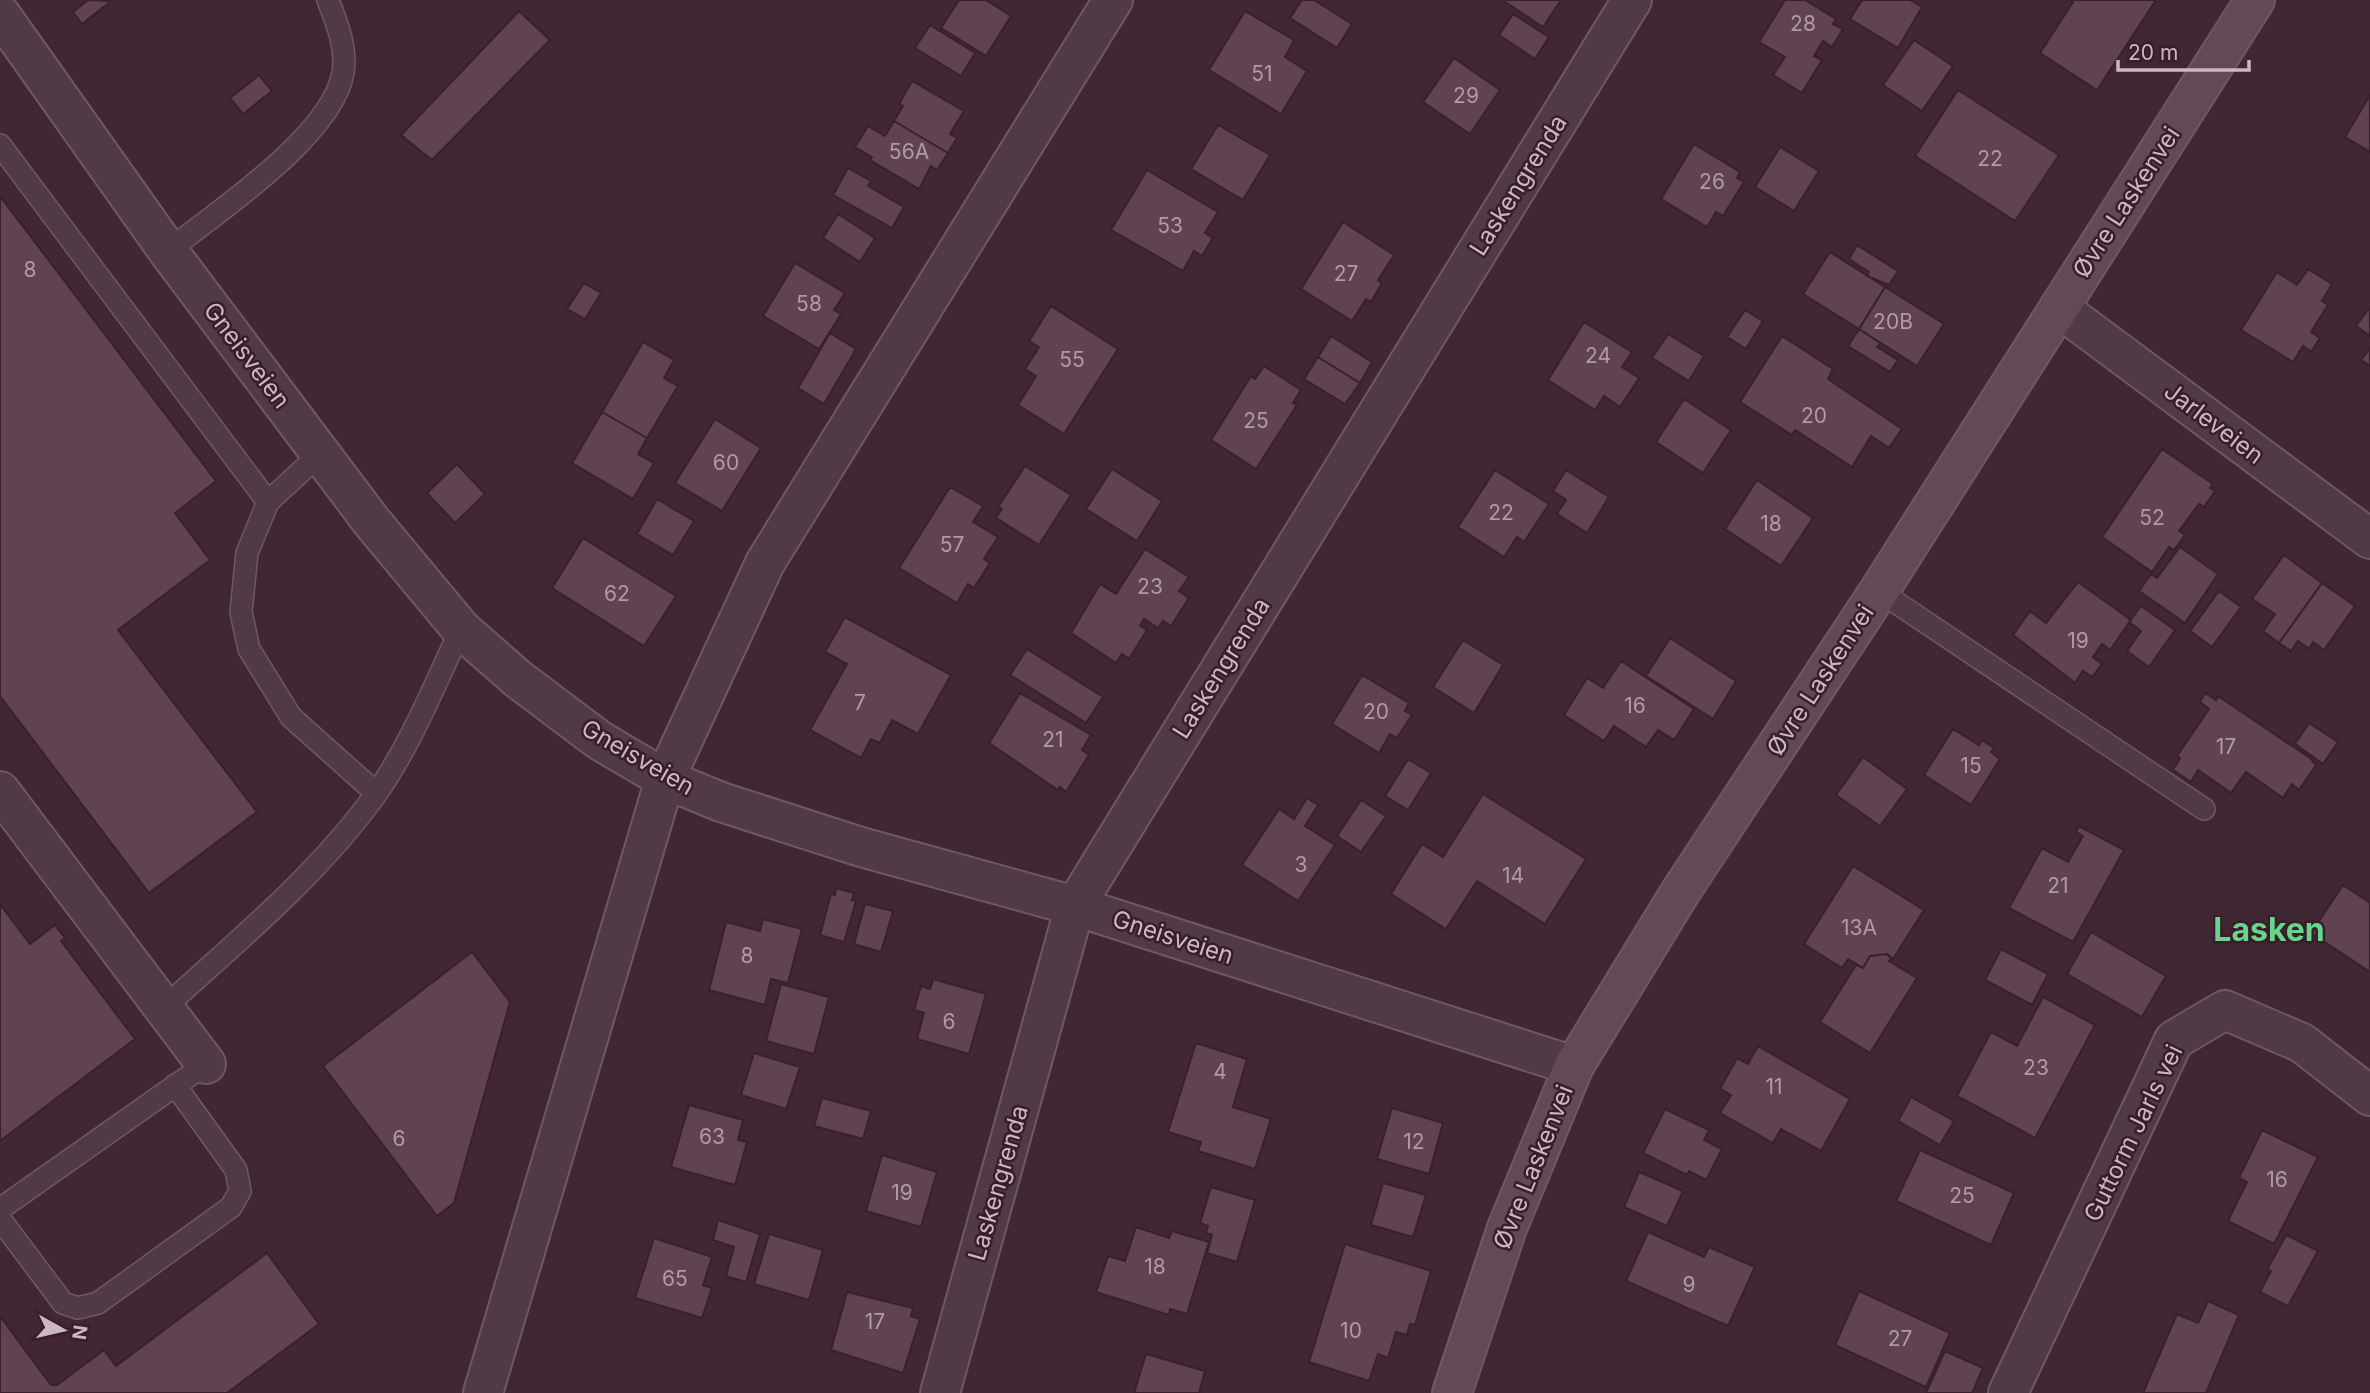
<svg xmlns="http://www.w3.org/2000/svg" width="2370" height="1393" font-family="Inter,sans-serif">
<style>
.building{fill:#614252;stroke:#38212d;stroke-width:2}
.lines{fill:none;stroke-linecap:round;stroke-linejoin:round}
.lane-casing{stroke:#6e5864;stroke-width:24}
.street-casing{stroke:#6e5864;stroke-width:42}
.secondary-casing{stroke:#6e5864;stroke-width:42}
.lane{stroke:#503a46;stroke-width:21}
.street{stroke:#503a46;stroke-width:38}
.secondary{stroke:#634855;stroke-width:38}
.labels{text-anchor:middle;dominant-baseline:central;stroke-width:5;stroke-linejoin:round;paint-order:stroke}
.number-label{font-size:21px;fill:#b09aa5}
.street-label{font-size:24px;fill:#cbb7c1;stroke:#361f2b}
.district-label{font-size:32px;font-weight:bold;fill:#69d48c;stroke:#361f2b}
</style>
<rect width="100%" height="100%" fill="#412634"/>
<path class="building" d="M88,0L111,1L82,24L73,12Z
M959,0H986L1011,16L986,56L941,28Z
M1302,0H1314L1352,24L1337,48L1290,18Z
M1502,0H1561L1543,27Z
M1785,0H1805L1836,19L1833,24L1843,29L1832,47L1823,41L1814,56L1822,60L1802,93L1773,75L1785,57L1759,42Z
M1862,0H1910L1922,7L1898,48L1850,19Z
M2070,0H2156L2097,90L2040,53L2073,2Z
M519,11L550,40L432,160L401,135Z
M1245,11L1294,40L1285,57L1307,71L1281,114L1209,70Z
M1513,14L1549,37L1535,59L1499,35Z
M930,25L975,53L961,76L915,48Z
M1914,40L1953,66L1922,111L1883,85Z
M1454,58L1500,90L1470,134L1423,102Z
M259,75L272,91L243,114L230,98Z
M912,81L964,111L950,134L957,138L948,153L894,121L903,106L899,104Z
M1958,90L2059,155L2015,221L1915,156Z
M2370,95V152L2345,137Z
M894,121L948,153L937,170L931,166L919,189L870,160L872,157L855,147L868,126L885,136Z
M1218,125L1270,155L1243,200L1191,169Z
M1694,144L1740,172L1737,178L1744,182L1723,216L1716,212L1707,227L1661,199Z
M1780,147L1819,171L1794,211L1755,187Z
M848,168L871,181L868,186L904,207L892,228L833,195Z
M1147,170L1218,212L1205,233L1213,238L1202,256L1194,251L1183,271L1111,230Z
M0,196L216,481L175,513L210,560L118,630L257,812L149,893L0,696Z
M838,214L875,238L860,262L823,238Z
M1343,222L1394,255L1378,280L1382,283L1371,302L1366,299L1352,321L1301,289Z
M1857,245L1898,271L1889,285L1867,276L1869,272L1849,259Z
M1830,252L1885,287L1859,329L1803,294Z
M795,263L845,293L834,310L841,314L819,349L763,316Z
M2308,269L2332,284L2322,301L2328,305L2311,332L2320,338L2311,352L2303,346L2293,362L2241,330L2277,272L2297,285Z
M584,283L601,293L585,319L567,309Z
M1885,287L1944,324L1917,366L1859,329Z
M1051,306L1118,349L1064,434L1018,405L1036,376L1025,369L1039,347L1029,341Z
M2370,307V336L2356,326Z
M1745,310L1763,321L1746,349L1727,337Z
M1584,322L1632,352L1622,367L1639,378L1620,407L1604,396L1595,410L1548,380Z
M1859,329L1880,343L1877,347L1898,360L1890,372L1848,346Z
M830,333L856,349L824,404L798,388Z
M1668,334L1704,356L1689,381L1652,358Z
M1331,336L1372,362L1360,383L1318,357Z
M1782,336L1833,369L1828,379L1902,429L1889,448L1871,436L1852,467L1795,430L1792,435L1740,402Z
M643,342L674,360L664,378L678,386L647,438L602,412Z
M2370,348V366L2361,360Z
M1318,357L1360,383L1345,404L1304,379Z
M1264,366L1301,390L1293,403L1297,405L1256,469L1211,440L1251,376L1255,379Z
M1684,399L1731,430L1703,473L1656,442Z
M602,412L647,438L638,454L654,463L633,499L572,463Z
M715,419L761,448L722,511L675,483Z
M2162,449L2213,484L2210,488L2215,491L2204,507L2199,504L2179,531L2185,535L2174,550L2169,547L2152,572L2102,537Z
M457,464L485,494L455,523L427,493Z
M1025,466L1071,495L1039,545L996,518L1002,509L998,507Z
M1112,469L1162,501L1137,541L1086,509Z
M1495,470L1549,504L1524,542L1517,537L1504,557L1458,527Z
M1566,470L1609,497L1587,533L1557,514L1566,500L1553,491Z
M1757,480L1813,518L1781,566L1725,529Z
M950,487L983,506L973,522L998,537L984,559L990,563L974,588L968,584L957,603L899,568Z
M657,499L694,521L673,555L637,534Z
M583,538L676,596L644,646L552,588Z
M2180,547L2218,574L2185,623L2139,591L2151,574L2157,578Z
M1145,549L1189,577L1179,591L1189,598L1171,626L1163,621L1158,628L1144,619L1140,626L1147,630L1129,659L1122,654L1116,663L1071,633L1100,584L1116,594Z
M2284,555L2322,583L2279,643L2263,631L2275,614L2252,599Z
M2078,582L2131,620L2110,650L2102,644L2093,657L2102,664L2092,677L2083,671L2075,683L2013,635L2030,611L2046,623Z
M2322,583L2355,606L2324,650L2313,642L2309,649L2298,641L2291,651L2279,643Z
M2219,591L2241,607L2212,647L2190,631Z
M2141,606L2175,630L2149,667L2127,651L2141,631L2129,622Z
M845,617L951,675L918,734L892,720L880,743L871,739L861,758L810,730L847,664L825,652Z
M1670,638L1736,681L1713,719L1646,676Z
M1463,640L1503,665L1474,713L1433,687Z
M1027,649L1103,697L1086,723L1010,675Z
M1621,661L1694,709L1674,740L1658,730L1646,747L1614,726L1604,741L1564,715L1587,678L1603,688Z
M1362,675L1409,703L1405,711L1412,715L1397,738L1390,734L1379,753L1332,724Z
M1020,693L1091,735L1082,750L1089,755L1066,792L1060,787L1058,790L989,743Z
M2205,693L2216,700L2218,696L2310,758L2316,765L2299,790L2292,784L2283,798L2246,772L2231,793L2198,770L2191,782L2173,770L2180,758L2177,756L2209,709L2200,702Z
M2309,723L2338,742L2323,764L2295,744Z
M1953,729L1979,745L1982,740L1994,748L1991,752L2000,759L1971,805L1924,775Z
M1863,757L1907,789L1880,826L1836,795Z
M1408,759L1431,773L1408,810L1385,796Z
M1483,794L1586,859L1545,924L1477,881L1446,929L1391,894L1422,844L1443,857Z
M1307,798L1318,805L1305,826L1335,845L1298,901L1242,865L1279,809L1294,819Z
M1361,800L1386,816L1361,852L1337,836Z
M2079,826L2124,850L2073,942L2009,908L2042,848L2068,862L2083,836L2076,832Z
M1853,866L1924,910L1893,959L1887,954L1870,956L1863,968L1848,959L1842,968L1804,944Z
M2343,885L2370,903V972L2311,933Z
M836,888L854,893L852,900L856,901L844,942L820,935L831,894L835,895Z
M0,904L30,944L55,925L65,938L61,941L135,1039L0,1141Z
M865,904L893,911L881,952L854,944Z
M763,919L802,929L788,983L771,979L765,1005L709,990L726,922L760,931Z
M2091,932L2166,976L2142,1017L2067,974Z
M2001,949L2048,974L2032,1005L1985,980Z
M472,952L510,1002L454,1203L437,1216L323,1066Z
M1887,954L1891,959L1889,961L1917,978L1870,1053L1820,1022L1856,965L1863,968L1870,956Z
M933,979L986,994L969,1054L917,1039L924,1013L914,1010L921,986L930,989Z
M781,984L829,997L814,1054L766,1041Z
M2043,997L2095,1025L2035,1138L1957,1096L1991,1032L2017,1046Z
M1196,1043L1247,1059L1233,1107L1271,1119L1255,1169L1198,1151L1201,1142L1168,1132Z
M1758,1046L1850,1099L1821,1151L1781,1129L1773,1143L1720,1113L1731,1095L1720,1089L1737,1058L1748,1064Z
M754,1053L800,1067L786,1109L741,1095Z
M1911,1097L1954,1121L1940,1145L1898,1121Z
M822,1098L871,1111L863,1139L814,1126Z
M689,1105L743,1120L738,1140L747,1142L735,1185L671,1167Z
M1392,1108L1443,1123L1429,1174L1377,1159Z
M1665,1109L1709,1130L1704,1140L1722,1149L1706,1180L1689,1171L1687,1175L1643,1153Z
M2262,1130L2318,1157L2274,1244L2228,1221L2247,1182L2239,1178Z
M1920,1150L2014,1193L1991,1245L1896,1201Z
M882,1155L937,1172L921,1227L866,1211Z
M1639,1172L1683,1191L1667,1226L1624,1207Z
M1383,1183L1426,1195L1413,1237L1371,1225Z
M1211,1187L1255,1200L1237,1262L1207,1253L1212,1235L1206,1233L1208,1226L1200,1223Z
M718,1220L760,1234L746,1282L726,1276L734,1247L713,1240Z
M1136,1227L1169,1238L1172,1231L1209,1242L1187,1314L1170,1309L1169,1315L1096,1292L1108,1256L1125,1261Z
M1648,1232L1704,1257L1709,1247L1755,1267L1728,1326L1626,1281Z
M769,1234L823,1250L809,1300L754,1284Z
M2286,1235L2318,1251L2288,1306L2260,1292L2271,1271L2267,1270Z
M654,1238L712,1257L703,1285L712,1288L702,1318L635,1298Z
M1345,1244L1431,1271L1415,1325L1410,1324L1407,1335L1396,1332L1388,1358L1378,1354L1369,1381L1309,1362Z
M267,1253L319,1324L227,1393H0V1316L51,1385H57L104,1350L116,1366Z
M1859,1291L1950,1333L1926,1387L1835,1345Z
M847,1292L913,1308L911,1316L920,1319L903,1373L831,1350Z
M2208,1301L2239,1315L2206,1393H2143L2177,1314L2198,1323Z
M1945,1351L1983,1368L1972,1393H1926Z
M1146,1354L1205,1371L1199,1393H1134Z"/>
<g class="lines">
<defs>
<path id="lane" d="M0,145L268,502
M168,251C217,212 332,136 343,73C347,48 337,23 328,0
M321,453L268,502L247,553L241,612L249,649L291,717L376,793
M1879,591L2204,809
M163,1009C237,941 317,876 376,794C411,744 435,684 461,629
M0,1209L206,1064
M0,1219L63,1303L78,1308L98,1303L231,1207L240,1191L236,1170L175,1085"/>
<path id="street" d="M0,14L168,251L372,522L461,629L518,679L599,740L665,779L721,802L861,847L1075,906L1574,1066
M2059,308L2370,539
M0,791L206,1064
M483,1393L665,779L765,563L1113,0
M940,1393L1075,906L1632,0
M2008,1393L2174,1040L2225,1010L2302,1043L2370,1096"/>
<path id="secondary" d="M1452,1393L1507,1228L1574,1066L1681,891L1879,591L2255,0"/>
</defs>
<use href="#lane" class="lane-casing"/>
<use href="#street" class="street-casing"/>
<use href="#secondary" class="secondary-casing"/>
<use href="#lane" class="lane"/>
<use href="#street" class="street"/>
<use href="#secondary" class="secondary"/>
</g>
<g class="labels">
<g class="number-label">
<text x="1803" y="23">28</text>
<text x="1262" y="73">51</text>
<text x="1466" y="95">29</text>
<text x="909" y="151">56A</text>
<text x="1990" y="158">22</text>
<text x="1712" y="181">26</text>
<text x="1170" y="225">53</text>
<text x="30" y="269">8</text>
<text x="1346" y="273">27</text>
<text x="809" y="303">58</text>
<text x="1893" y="321">20B</text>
<text x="1598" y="355">24</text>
<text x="1072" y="359">55</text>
<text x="1814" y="415">20</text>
<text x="1256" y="420">25</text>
<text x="726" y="462">60</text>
<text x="1501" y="512">22</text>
<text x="2152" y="517">52</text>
<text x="1771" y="523">18</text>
<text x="952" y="544">57</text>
<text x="1150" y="586">23</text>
<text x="617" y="593">62</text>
<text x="2078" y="640">19</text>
<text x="860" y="702">7</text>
<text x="1635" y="705">16</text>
<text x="1376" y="711">20</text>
<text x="1053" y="739">21</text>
<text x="2226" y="746">17</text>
<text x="1971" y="765">15</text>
<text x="1301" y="864">3</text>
<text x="1513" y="875">14</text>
<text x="2058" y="885">21</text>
<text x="1859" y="927">13A</text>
<text x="747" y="955">8</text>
<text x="949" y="1021">6</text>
<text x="2036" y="1067">23</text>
<text x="1220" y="1071">4</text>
<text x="1774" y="1086">11</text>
<text x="712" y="1136">63</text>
<text x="399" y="1138">6</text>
<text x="1414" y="1141">12</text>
<text x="2277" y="1179">16</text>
<text x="902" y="1192">19</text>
<text x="1962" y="1195">25</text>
<text x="1155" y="1266">18</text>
<text x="675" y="1278">65</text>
<text x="1689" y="1284">9</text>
<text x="875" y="1321">17</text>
<text x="1351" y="1330">10</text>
<text x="1900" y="1338">27</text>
</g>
<g class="street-label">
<text transform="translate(1518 185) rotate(-58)">Laskengrenda</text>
<text transform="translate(2126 202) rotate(-57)">Øvre Laskenvei</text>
<text transform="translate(247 355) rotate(53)">Gneisveien</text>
<text transform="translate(2214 423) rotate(37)">Jarleveien</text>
<text transform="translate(1221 668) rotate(-58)">Laskengrenda</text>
<text transform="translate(1820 680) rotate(-57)">Øvre Laskenvei</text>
<text transform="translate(638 757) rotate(30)">Gneisveien</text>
<text transform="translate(1173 937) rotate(18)">Gneisveien</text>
<text transform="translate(2133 1133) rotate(-64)">Guttorm Jarls vei</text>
<text transform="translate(1533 1167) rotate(-68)">Øvre Laskenvei</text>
<text transform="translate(998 1183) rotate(-74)">Laskengrenda</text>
</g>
<g class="district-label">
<text x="2269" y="929">Lasken</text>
</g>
</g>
<g transform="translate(63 1330) rotate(98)" stroke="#361f2b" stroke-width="5" paint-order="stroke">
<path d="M0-5L12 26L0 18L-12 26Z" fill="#cbb7c1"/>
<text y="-10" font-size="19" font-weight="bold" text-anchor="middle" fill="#cbb7c1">N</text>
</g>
<path d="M2118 60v10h131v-10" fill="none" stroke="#cbb7c1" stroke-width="3.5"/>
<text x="2128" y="60" font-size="21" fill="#cbb7c1" stroke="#361f2b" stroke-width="5" paint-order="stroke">20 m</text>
</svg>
